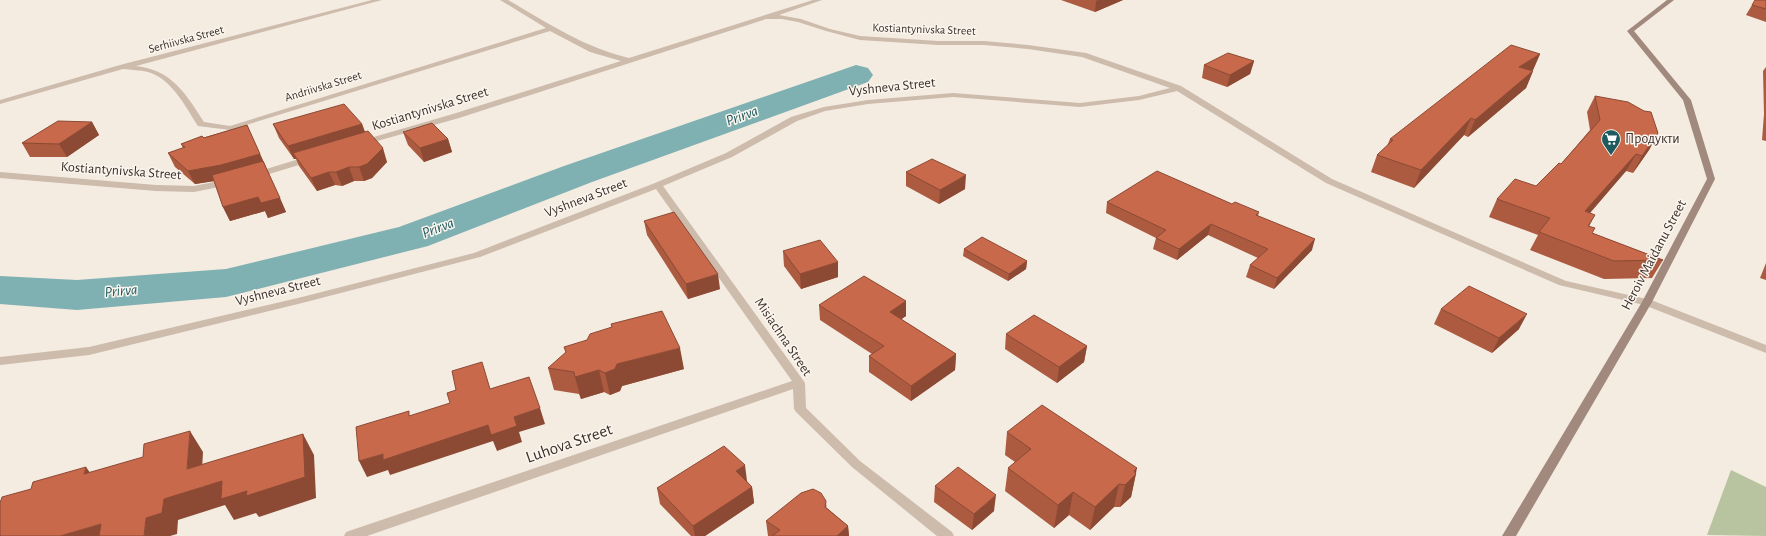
<svg xmlns="http://www.w3.org/2000/svg" width="1766" height="536" font-family="'Alegreya Sans',sans-serif">
<style>
.green{fill:#b8c4a0}
.lines{fill:none;stroke-linecap:round;stroke-linejoin:round}
.river{fill:#7fb0b2;fill-rule:evenodd}
.street{fill:#cdbbac;fill-rule:evenodd}
.secondary{fill:#a18a7d;fill-rule:evenodd}
.wall{fill:#ac5a40}
.shaded-wall{fill:#8c4a34}
.building{fill:#c8694b;stroke:#8c4a34}
.labels{text-anchor:middle;dominant-baseline:central;stroke-width:3;stroke-linejoin:round;paint-order:stroke}
.far-street-label{font-size:12px;fill:#3b302b;stroke:#fbf5ee}
.street-label{font-size:14px;fill:#3b302b;stroke:#fbf5ee}
.poi-label{font-size:14px;fill:#3b302b;stroke:#fbf5ee;text-anchor:start}
.water-label{font-size:15px;font-style:italic;fill:#1f5a5e;stroke:#fbf5ee}
.near-street-label{font-size:17px;fill:#3b302b;stroke:#fbf5ee}
</style>
<rect width="100%" height="100%" fill="#f4ebe1"/>
<path class="green" d="M1731,470L1766,487V536L1707,535Z"/>
<g class="lines">
<path class="river" d="M856,65L868,68L873,75L868,82L592,182L428,246L226,297L77,310L0,304V276L77,280L226,269L399,227L564,166Z"/>
<path class="street" d="M372,0H382L136,66C172,70 186,94 204,122L230,126L546,28L500,0H508C548,23 583,47 629,58L813,0H822L779,15L801,19L830,29L860,36L938,41H984L1028,45L1086,53L1181,86L1332,179L1566,281L1651,300L1766,345V353L1644,305L1559,285L1326,183L1177,91L1139,100L1080,107L953,97L868,104L825,111L797,121L732,157L663,186L803,380L805,383L806,408L860,461L952,532L954,536H937L852,467L796,412L794,409L793,389L367,536H344L346,532L792,381L656,189L480,257L302,303L89,355L0,365V357L89,347L302,297L474,253L655,183L726,153L791,117L824,107L868,100L953,93L1080,103L1139,96L1170,88L1082,57L1028,49L984,45H938L860,40L826,31L798,22L782,19H766L459,118L363,145L359,143L360,141L453,114L621,61L590,52L550,31L230,130L198,126C185,106 172,79 148,72C140,70 131,70 123,69L0,104V100L120,65Z
M309,156L312,157L313,159L312,161L256,178L252,175L253,173Z
M0,172L156,185L194,186L229,179L233,182L229,185L194,192L156,191L0,178Z"/>
<path class="secondary" d="M1667,0H1674L1634,31L1691,100L1715,179L1652,302L1516,536H1502L1642,302L1707,179L1683,100L1627,31Z"/>
</g>
<path class="wall" d="M1061,0H1123L1095,12Z
M1766,0V22L1746,15L1752,5Z
M1540,54L1533,70L1531,71H1533L1526,88L1468,137L1464,135L1414,188L1371,172L1377,155L1387,146L1390,139Z
M1254,61L1250,74L1227,87L1202,78L1204,65Z
M1766,67V141L1762,140L1764,114L1763,71Z
M1595,96L1658,133L1649,150L1633,173L1626,171L1590,213L1589,226L1592,233L1663,260L1652,278L1604,279L1530,250L1538,235L1489,217L1497,199L1536,186L1561,164L1590,130L1587,112Z
M92,122L99,135L67,157H30L22,143Z
M273,124H362L365,132L387,162L372,178L364,181H354L342,186L335,185L317,191L299,166L296,159H294L279,138Z
M247,125L286,212L268,218L265,211L230,221L223,207L214,181L195,184L175,167L168,153L183,148L181,144Z
M403,132L448,139L452,152L424,162L408,145Z
M906,172L965,189L939,204L906,186Z
M1107,202L1232,204L1259,212L1258,216L1312,250L1274,289L1246,277L1250,265L1258,258L1208,235L1177,260L1153,249L1156,238L1106,213Z
M644,221L720,289L688,299L647,235Z
M964,249L1027,261L1026,269L1008,281L963,256Z
M783,251L838,262V277L801,289L784,266Z
M1766,263V280L1760,278Z
M906,301V316L901,319L956,354L955,370L911,401L869,372V356L872,354L820,320L819,305Z
M1441,309L1519,329L1492,353L1434,324Z
M1006,334L1087,346L1084,362L1057,383L1005,349Z
M564,347L684,369L622,386L620,391L610,395L604,392L581,399L579,394L554,390L548,368L566,353Z
M1007,432L1136,474L1131,497L1120,507H1114L1090,530L1069,515L1054,528L1005,491L1008,468L1015,462L1005,455Z
M747,481L752,487L754,503L705,536H691L660,504L657,488Z
M935,486L994,511L972,530L934,502Z
M827,508L848,526L849,536H768L766,521Z"/>
<path class="shaded-wall" d="M1098,0H1123L1095,12L1096,1Z
M1540,54L1533,70L1512,83L1519,67Z
M1254,61L1250,74L1227,87L1230,75Z
M1533,71L1526,88L1468,137L1475,120Z
M1471,118L1464,135L1414,188L1421,170Z
M92,122L99,135L67,157L59,144Z
M362,124L367,138L293,153L296,159H294L288,146Z
M1658,133L1649,150L1633,173L1642,156Z
M448,139L452,152L424,162L420,148Z
M383,148L387,162L372,178L364,181L359,167Z
M260,154L266,167L228,179L195,184L188,171Z
M1636,154L1626,171L1576,229L1585,211Z
M349,167L354,181L342,186L336,172Z
M329,172L335,185L317,191L311,178Z
M966,175L965,189L939,204L940,190Z
M258,197L280,198L286,212L268,218L265,211L230,221L223,207Z
M1595,215L1586,232L1588,226Z
M1211,224L1208,235L1177,260L1179,249Z
M1315,239L1312,250L1274,289L1277,278Z
M1027,261L1026,269L1008,281L1009,274Z
M838,262V277L801,289L800,274Z
M718,274L720,289L688,299L686,284Z
M906,301V316L890,327V312Z
M1527,314L1519,329L1492,353L1499,338Z
M1087,346L1084,362L1057,383L1059,367Z
M680,348L684,369L622,386L620,391L610,395L605,373L617,364Z
M956,354L955,370L911,401V386Z
M599,370L604,392L581,399L575,377Z
M540,408L545,424L519,432L522,442L497,451L493,441L390,475L388,470L367,477L359,461L383,454L488,425Z
M190,431L203,452L201,488L303,434L314,455L316,498L259,517L256,513L234,520L225,505L178,520L177,534L170,536H144L146,518L164,499L187,469Z
M745,465L747,481L738,487L736,471Z
M86,467L101,488L84,474Z
M1137,468L1131,497L1120,507L1125,485L1134,471Z
M1119,484L1114,507L1090,530L1095,507Z
M752,487L754,503L705,536H695L693,526Z
M1073,492L1069,515L1054,528L1058,505Z
M996,495L994,511L972,530L974,514Z
M826,501L827,517L825,507Z
M101,524L110,536H60Z
M848,526L849,536H837Z"/>
<path class="building" d="M1755,0H1766V9L1752,5Z
M1511,45L1540,54L1519,67L1533,71L1475,120L1471,118L1421,170L1377,155L1393,140L1390,139Z
M1228,53L1254,61L1230,75L1204,65Z
M1595,96L1628,102L1644,111L1651,112L1658,133L1642,156L1636,154L1585,211L1595,215L1588,226L1595,228L1592,233L1663,260L1614,261L1539,232L1550,218L1497,199L1515,179L1536,186L1559,163L1561,164L1600,120Z
M344,104L362,124L288,146L273,124Z
M58,121L92,122L59,144L22,143Z
M432,123L448,139L420,148L403,132Z
M247,125L260,154L221,165L188,171L168,153L185,147L181,144L202,136L204,138Z
M368,131L383,148L367,164L359,167H349L336,172H329L311,178L293,153Z
M932,159L966,175L940,190L906,172Z
M263,161L280,198L261,203L258,197L223,207L212,175Z
M1157,171L1232,204L1235,202L1259,212L1256,215L1315,239L1277,278L1250,265L1268,249L1211,224L1179,249L1156,238L1166,230L1107,202Z
M674,212L718,274L686,284L644,221Z
M982,237L1027,261L1009,274L964,249Z
M820,240L838,262L800,274L783,251Z
M864,276L906,301L890,312L956,354L911,386L869,356L884,346L819,305Z
M1469,286L1527,314L1499,338L1441,309Z
M662,311L680,348L617,364L615,369L605,373L599,370L575,377L574,372L548,368L566,352L564,347L587,340L590,334L612,327L611,324Z
M1034,315L1087,346L1059,367L1006,334Z
M482,362L490,389L529,377L540,408L514,417L517,426L491,435L488,425L383,460V454L359,461L356,427L409,411V416L450,403L447,393L456,390L452,371Z
M1042,405L1137,468L1134,471L1136,474L1125,485L1119,484L1095,507L1073,492L1058,505L1008,468L1031,449L1007,432Z
M190,431L187,469L303,434L305,477L246,496L247,491L221,499L222,481L164,499L162,513L146,518L144,536H99L101,524L60,536H0V503L2,497L31,489L33,482L86,467L84,474L143,457L144,444Z
M724,446L745,465L736,471L752,487L693,526L657,488Z
M958,467L996,495L974,514L935,486Z
M813,489L821,493L826,501L825,507L848,526L837,536H772L780,530L766,521L801,493Z"/>
<defs>
<symbol id="supermarket-pin" viewBox="-11 -11 22 30"><path d="M0 17L-7.5 6A9.5 9.5 0 1 1 7.5 6Z" fill="#1f5a5e" stroke="#fbf5ee"/><path d="M-6-5.5h2.5l.6 2H6L4.5 2H-2.5L-4.4-4H-6ZM-1.5 3.2a1.3 1.3 0 1 0 .1 0ZM3 3.2a1.3 1.3 0 1 0 .1 0Z" fill="#fff"/></symbol>
</defs>
<g fill-rule="evenodd">
<use href="#supermarket-pin" x="1600" y="128" width="22" height="30"/>
</g>
<g class="labels">
<g class="far-street-label">
<text transform="translate(924 29) rotate(2)">Kostiantynivska Street</text>
<text transform="translate(186 39) rotate(-15)">Serhiivska Street</text>
<text transform="translate(323 86) rotate(-17)">Andriivska Street</text>
</g>
<g class="street-label">
<text transform="translate(892 87) rotate(-6)">Vyshneva Street</text>
<text transform="translate(430 109) rotate(-17)">Kostiantynivska Street</text>
<text transform="translate(121 171) rotate(4)">Kostiantynivska Street</text>
<text transform="translate(586 198) rotate(-21)">Vyshneva Street</text>
<text transform="translate(1654 255) rotate(-62)">Heroiv Maidanu Street</text>
<text transform="translate(278 291) rotate(-14)">Vyshneva Street</text>
<text transform="translate(783 337) rotate(56)">Misiachna Street</text>
</g>
<g class="poi-label">
<text x="1625" y="139">Продукти</text>
</g>
<g class="water-label">
<text transform="translate(742 116) rotate(-20)">Prirva</text>
<text transform="translate(438 228) rotate(-21)">Prirva</text>
<text transform="translate(121 291) rotate(-5)">Prirva</text>
</g>
<g class="near-street-label">
<text transform="translate(569 443) rotate(-19)">Luhova Street</text>
</g>
</g>
</svg>
